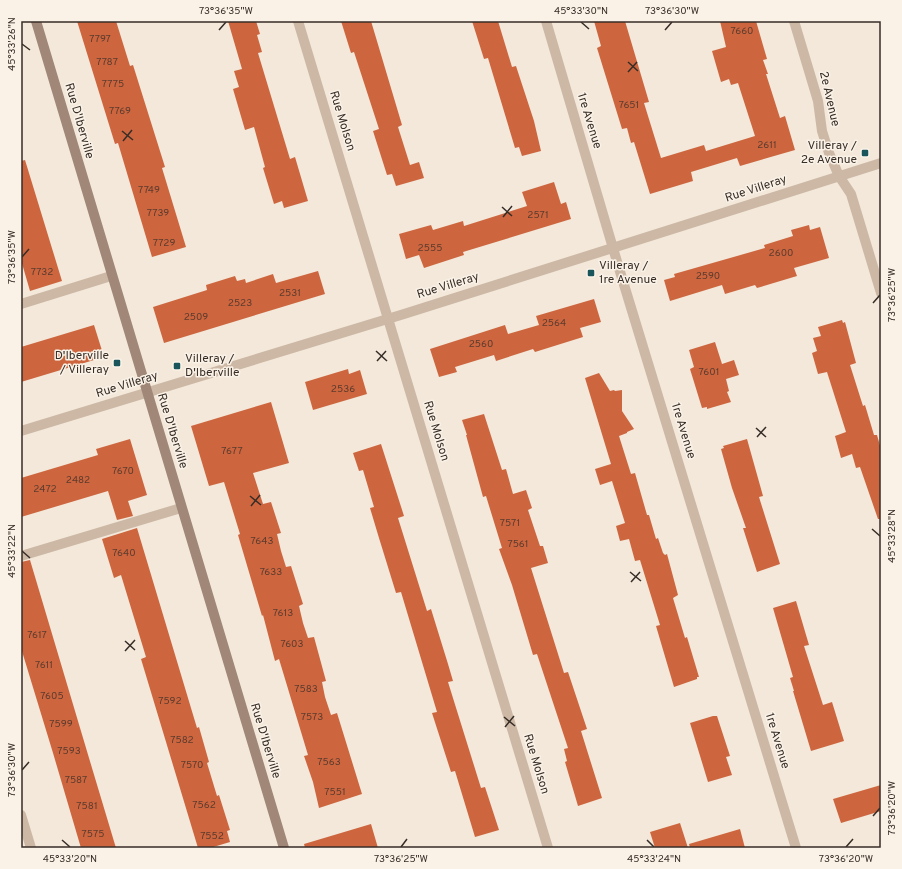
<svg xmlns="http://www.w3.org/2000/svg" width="902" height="869" font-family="Overpass,sans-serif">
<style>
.building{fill:#cd663f}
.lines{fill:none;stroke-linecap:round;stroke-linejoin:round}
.service{stroke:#ccb8a5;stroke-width:10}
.minor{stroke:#ccb8a5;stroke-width:10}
.tertiary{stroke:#ccb8a5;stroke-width:10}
.secondary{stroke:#a08777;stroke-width:10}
.ticks{fill:none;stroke:#372d27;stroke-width:1.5}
.poi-dot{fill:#1a555b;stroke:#faf2e7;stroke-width:1.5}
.labels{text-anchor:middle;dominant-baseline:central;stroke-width:3;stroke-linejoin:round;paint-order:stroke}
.number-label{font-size:10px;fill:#5c3b2d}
.street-label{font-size:12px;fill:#372d27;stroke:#faf2e7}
.poi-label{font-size:12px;fill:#372d27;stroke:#faf2e7;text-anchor:end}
.neatline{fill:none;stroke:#372d27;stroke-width:1.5}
.ticks-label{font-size:10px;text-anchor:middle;fill:#372d27}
</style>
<rect width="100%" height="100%" fill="#f3e8da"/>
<path class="building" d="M77,21H116L130,66L133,65L165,167L162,168L186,247L152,257L118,143L115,144Z
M228,21H256L260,34L257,35L262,52L258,53L290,159L295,157L308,201L284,208L282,201L274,204L263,168L265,167L254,127L245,130L233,89L239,87L234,71L242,69Z
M341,21H371L402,125L398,127L410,165L419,162L424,178L396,186L392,174L387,175L373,131L379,129L354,52L351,53Z
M472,21H498L512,67L516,66L534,121L541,151L522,156L519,147L515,148L488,58L484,59Z
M594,21H625L649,102L644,103L661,158L704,145L706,151L755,136L738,83L731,85L729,79L721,82L712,51L726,47L720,21H756L767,59L763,60L768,74H766L780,118L785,116L795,150L740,166L737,158L691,172L693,181L650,194L634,142L631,143L627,128L622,129L597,48L601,46Z
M25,160L62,281L30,291L21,260V161Z
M554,182L561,204L566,202L571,219L463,252L464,255L424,268L419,255L406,259L399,234L431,225L433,230L463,221L464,226L527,206L522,192Z
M809,225L810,230L820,227L829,258L794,268L797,276L757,288L755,285L725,294L722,285L670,301L664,280L675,277L674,274L765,248L764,245L793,236L791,230Z
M318,271L325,294L164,343L153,307L207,290L206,285L235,276L237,281L245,279L246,283L273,274L276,283Z
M594,299L601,322L580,328L583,337L535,352L533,349L496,361L494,355L455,367L457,372L439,377L430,349L505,325L508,334L539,325L536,316Z
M842,320L843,323L845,322L856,363L850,365L863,406L865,405L874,435H877L881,449V519H878L860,467L856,468L852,454L841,458L835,436L846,432L827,372L818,374L812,353L817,351L813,338L821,336L818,327Z
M94,325L104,357L21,382V347Z
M715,342L722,364L734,360L739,375L726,379L729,391L727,392L731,402L707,409V407L702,408L690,369L694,367L689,350Z
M348,369L349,374L360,370L367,394L313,410L305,382Z
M599,373L610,391L614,390L615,391L622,390V411L634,429L627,432V433L619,436L631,474L635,473L647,515H649L656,539L658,538L663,553L665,555L667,554L678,595L673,598L685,638L687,637L699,677H697V679L674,687L656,626L660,625L640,560L635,561L629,539L620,541L616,526L625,523L612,481L600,485L595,469L611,464L585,378Z
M271,402L289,463L253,473L263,504L271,502L281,533L277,534L281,551L286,567L291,566L303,604L299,606L303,623L308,638L314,637L326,681L322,682L325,697L331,715L337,713L362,794L319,808L313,782L304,756L308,755L279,659L275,661L263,615L262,616L238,535L240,534L224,482L209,486L191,426Z
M484,414L502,470L506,469L513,494L526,490L532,508L528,510L540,546H543L548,563L531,568L564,673L568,672L587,729L581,731L602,798L578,806L565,762L567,761L564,749L568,748L537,654L533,655L512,585L499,549L502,548L486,496L483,497L466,435H467L462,420Z
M130,439L147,495L128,501L133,516L117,520L108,491L21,517V478L98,455L96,449Z
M747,439L763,496L759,497L780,564L757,572L743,528H746L732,488L721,449L724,448L723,446Z
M381,444L404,516L398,518L427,611L431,609L448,664L453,681L448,682L481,788L485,787L499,830L475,837L455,771L451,772L432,713L437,712L401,592L396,593L379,538L370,508L374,507L363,470L359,471L353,453Z
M137,528L197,728L199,727L209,762L207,763L217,796L219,795L230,830L227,831L230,842L210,848H198L141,659L146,657L121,575L114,578L102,539Z
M30,560L89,758L116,848H81L53,753L21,648V562Z
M796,601L809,645L804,646L823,705L832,702L844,741L811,751L793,691H794L790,678L793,677L773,608Z
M713,716H717L730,756L726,757L732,775L708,782L690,723Z
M881,785V811L841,823L833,799Z
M680,823L688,848H655L650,832Z
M371,824L378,848H305L304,844Z
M740,829L745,848H690L689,844Z"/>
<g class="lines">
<path class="service" d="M21,304L111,276
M21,556L181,508"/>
<path class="minor" d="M298,21L548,848
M546,21L618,265L796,848
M794,21L818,101L822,131L829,153L839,176L851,194L881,293
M21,815L31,848"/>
<path class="tertiary" d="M21,431L404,314L881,163"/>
<path class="secondary" d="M36,21L284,848"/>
</g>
<path class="ticks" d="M581,22L589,29M219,30L226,22M665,30L672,22M22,44L30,50M628,62L638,71M628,72L637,62M122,131L133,140M123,141L132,130M502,207L512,216M503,217L512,206M22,257L29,249M873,303L880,295M376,351L387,361M377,361L386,351M756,428L766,437M757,437L766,427M250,496L261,505M251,506L260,495M872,529L880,536M22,551L30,558M630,572L641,581M631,582L640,572M125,641L135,650M125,651L135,640M504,717L515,726M505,727L514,716M22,770L29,762M873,816L880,808M62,840L70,847M647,840L654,847M401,847L407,839M846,847L853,839"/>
<g class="poi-dot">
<rect x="861" y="149" width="8" height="8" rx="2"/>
<rect x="587" y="269" width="8" height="8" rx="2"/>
<rect x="113" y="359" width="8" height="8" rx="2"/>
<rect x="173" y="362" width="8" height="8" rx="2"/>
</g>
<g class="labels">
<g class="number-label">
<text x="742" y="31">7660</text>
<text x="100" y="39">7797</text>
<text x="107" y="62">7787</text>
<text x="113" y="84">7775</text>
<text x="629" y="105">7651</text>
<text x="120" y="111">7769</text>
<text x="767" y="145">2611</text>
<text x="149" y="190">7749</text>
<text x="158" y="213">7739</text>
<text x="538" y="215">2571</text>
<text x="164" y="243">7729</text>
<text x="430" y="248">2555</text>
<text x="781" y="253">2600</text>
<text x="42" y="272">7732</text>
<text x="708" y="276">2590</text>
<text x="290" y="293">2531</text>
<text x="240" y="303">2523</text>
<text x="196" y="317">2509</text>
<text x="554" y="323">2564</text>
<text x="481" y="344">2560</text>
<text x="709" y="372">7601</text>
<text x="343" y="389">2536</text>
<text x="232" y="451">7677</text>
<text x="123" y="471">7670</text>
<text x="78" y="480">2482</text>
<text x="45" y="489">2472</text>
<text x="510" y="523">7571</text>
<text x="262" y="541">7643</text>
<text x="518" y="544">7561</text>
<text x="124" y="553">7640</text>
<text x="271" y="572">7633</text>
<text x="283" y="613">7613</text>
<text x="37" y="635">7617</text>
<text x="292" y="644">7603</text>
<text x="44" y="665">7611</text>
<text x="306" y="689">7583</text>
<text x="52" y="696">7605</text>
<text x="170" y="701">7592</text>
<text x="312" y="717">7573</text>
<text x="61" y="724">7599</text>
<text x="182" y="740">7582</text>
<text x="69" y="751">7593</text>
<text x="329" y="762">7563</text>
<text x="192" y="765">7570</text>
<text x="76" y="780">7587</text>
<text x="335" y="792">7551</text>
<text x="204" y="805">7562</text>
<text x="87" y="806">7581</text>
<text x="93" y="834">7575</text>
<text x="212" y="836">7552</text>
</g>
<g class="street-label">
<text transform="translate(829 99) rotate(77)">2e Avenue</text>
<text transform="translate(79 121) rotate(74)">Rue D'Iberville</text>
<text transform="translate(342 121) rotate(73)">Rue Molson</text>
<text transform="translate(589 121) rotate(73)">1re Avenue</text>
<text transform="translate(756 189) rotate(-18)">Rue Villeray</text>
<text transform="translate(448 286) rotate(-17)">Rue Villeray</text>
<text transform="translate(127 385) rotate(-17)">Rue Villeray</text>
<text transform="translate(172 431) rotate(73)">Rue D'Iberville</text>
<text transform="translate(436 431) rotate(73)">Rue Molson</text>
<text transform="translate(683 431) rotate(73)">1re Avenue</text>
<text transform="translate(265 741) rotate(73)">Rue D'Iberville</text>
<text transform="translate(777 741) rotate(73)">1re Avenue</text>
<text transform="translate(536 764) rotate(73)">Rue Molson</text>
</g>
<g class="poi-label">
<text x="857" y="146">Villeray /<tspan x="857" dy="14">2e Avenue</tspan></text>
<text x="599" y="266" text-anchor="start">Villeray /<tspan x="599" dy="14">1re Avenue</tspan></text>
<text x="109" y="356">D'Iberville<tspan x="109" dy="14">/ Villeray</tspan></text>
<text x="185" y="359" text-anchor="start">Villeray /<tspan x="185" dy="14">D'Iberville</tspan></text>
</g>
</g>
<rect width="902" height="869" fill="none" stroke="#faf2e7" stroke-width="44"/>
<rect x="22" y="22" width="858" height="825" class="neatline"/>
<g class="ticks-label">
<text x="226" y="14">73°36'35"W</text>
<text x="581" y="14">45°33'30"N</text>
<text x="672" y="14">73°36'30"W</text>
<text transform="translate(11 44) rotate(-90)" y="4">45°33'26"N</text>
<text transform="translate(11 257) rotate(-90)" y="4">73°36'35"W</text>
<text transform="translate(891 295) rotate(-90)" y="4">73°36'25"W</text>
<text transform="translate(891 536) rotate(-90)" y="4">45°33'28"N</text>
<text transform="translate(11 551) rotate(-90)" y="4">45°33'22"N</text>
<text transform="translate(11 770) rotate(-90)" y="4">73°36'30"W</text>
<text transform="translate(891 808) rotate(-90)" y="4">73°36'20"W</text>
<text x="70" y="862">45°33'20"N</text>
<text x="401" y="862">73°36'25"W</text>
<text x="654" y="862">45°33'24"N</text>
<text x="846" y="862">73°36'20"W</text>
</g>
</svg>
